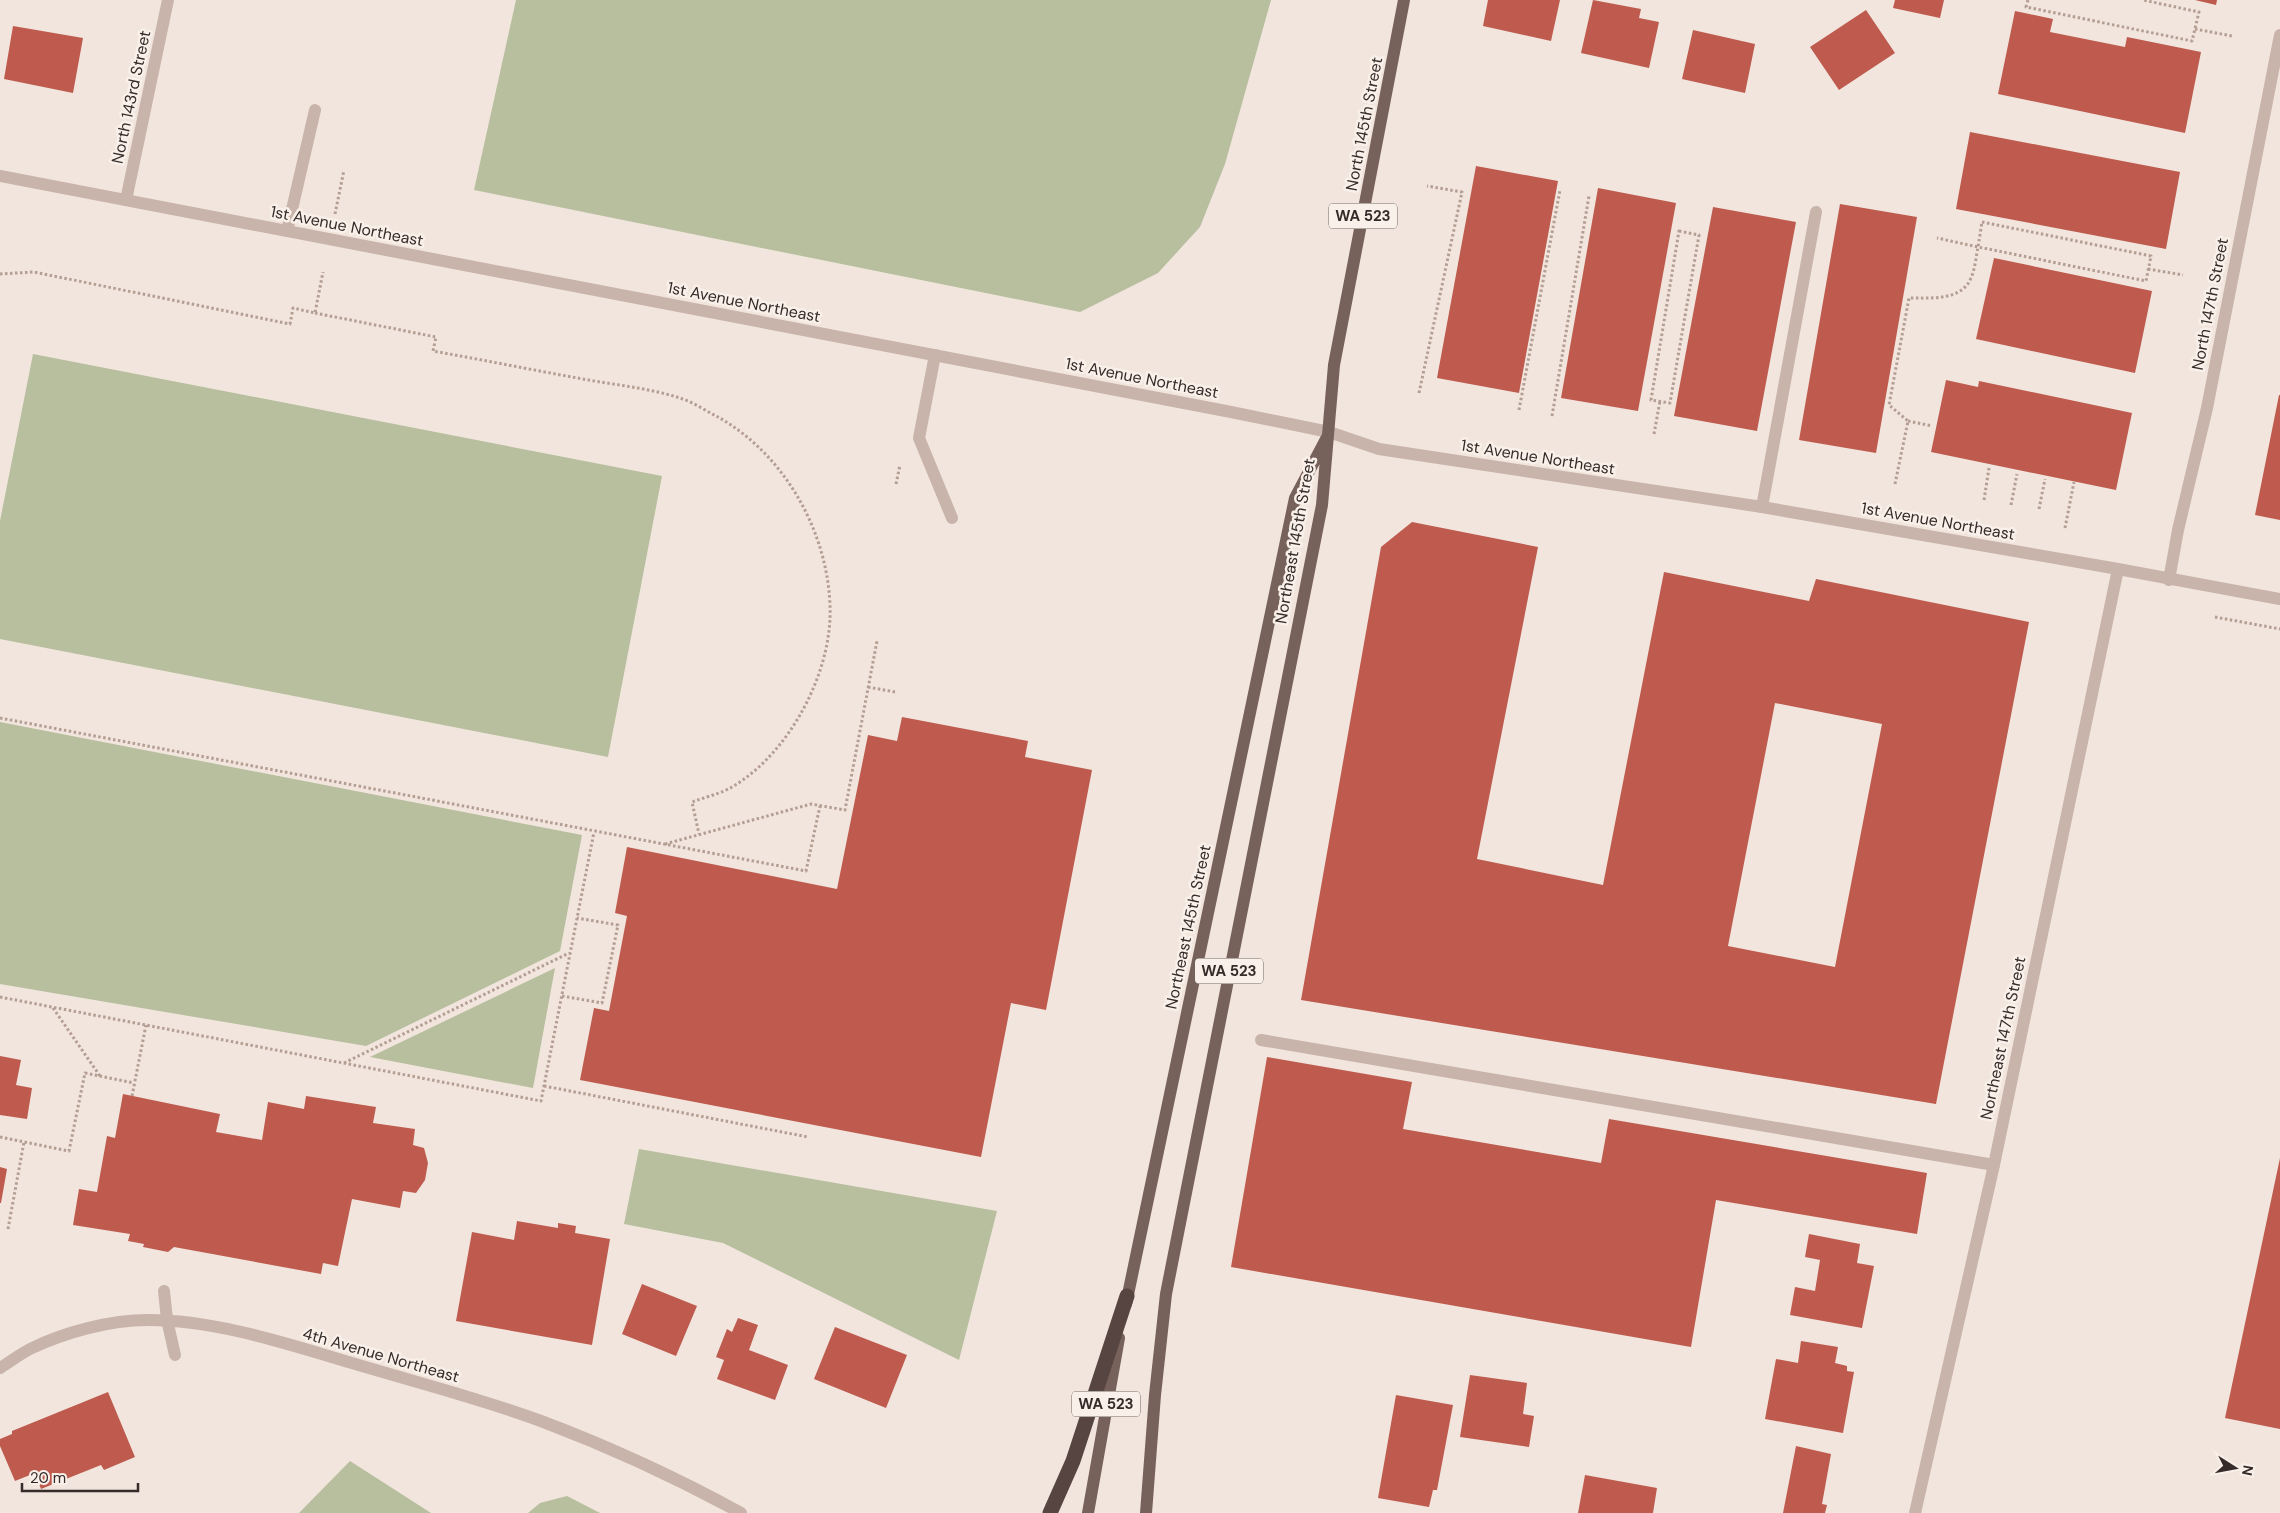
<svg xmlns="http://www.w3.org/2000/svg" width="2280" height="1513" font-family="'DM Sans',sans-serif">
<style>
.green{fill:#b8bf9e}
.building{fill:#be5b4e;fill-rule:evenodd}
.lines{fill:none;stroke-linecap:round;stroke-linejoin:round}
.path{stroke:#b49e94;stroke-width:3;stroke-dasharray:2.5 2.5;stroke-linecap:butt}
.service{stroke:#c8b4aa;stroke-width:12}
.minor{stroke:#c8b4aa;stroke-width:12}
.tertiary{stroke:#c8b4aa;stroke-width:12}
.primary{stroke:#77615b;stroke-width:12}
.motorway{stroke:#564541;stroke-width:15}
.labels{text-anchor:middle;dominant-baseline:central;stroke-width:5;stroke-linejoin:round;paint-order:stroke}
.shield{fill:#f9f0e9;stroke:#706663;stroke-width:1}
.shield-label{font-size:15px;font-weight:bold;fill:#362b29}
.street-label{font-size:16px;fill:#362b29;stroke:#f9f0e9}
</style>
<rect width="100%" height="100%" fill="#f1e5dd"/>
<path class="green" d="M516,0H1271L1225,164L1200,227L1158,273L1080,312L474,190Z
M33,354L662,476L608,757L0,639V521Z
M0,722L582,835L560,951L366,1046L0,984Z
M555,968L533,1088L370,1057Z
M639,1149L997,1211L959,1360L723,1243L624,1224Z
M350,1461L431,1513H299Z
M567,1496L600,1513H528L540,1503Z"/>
<path class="building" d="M1488,0H1560L1551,41L1483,26Z
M1593,0L1641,9L1639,18L1659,22L1649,68L1581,53Z
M1895,0H1944L1940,18L1893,8Z
M2195,0H2217L2216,5Z
M1866,10L1895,53L1839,90L1810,47Z
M2015,11L2053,19L2050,32L2125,47L2127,37L2201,52L2185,133L1998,94Z
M13,26L83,38L73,93L4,79Z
M1693,30L1755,44L1745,93L1682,79Z
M1970,132L2180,172L2166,249L1956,209Z
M1476,166L1558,181L1519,393L1437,378Z
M1598,188L1676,203L1638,411L1561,398Z
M1840,204L1917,217L1876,453L1799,440Z
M1713,207L1796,222L1757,431L1674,416Z
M1994,258L2152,291L2135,373L1976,339Z
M1946,380L1978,387L1979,381L2132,413L2116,490L1931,452Z
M2279,395H2280V520L2255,515Z
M1412,522L1538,547L1477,859L1603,885L1664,572L1809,601L1816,579L2029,622L1936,1104L1301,1000L1381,547ZM1775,703L1882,724L1835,967L1728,946Z
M902,717L1028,741L1025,757L1092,770L1046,1010L1011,1003L981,1157L580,1080L594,1008L609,1011L627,916L615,913L627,847L837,889L868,735L897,741Z
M0,1056L21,1060L16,1085L32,1088L27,1119L0,1115Z
M1267,1057L1412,1082L1403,1129L1601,1163L1609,1119L1927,1173L1917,1234L1716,1200L1691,1347L1231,1267Z
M123,1094L220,1114L216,1132L262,1140L268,1102L304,1109L306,1096L376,1107L373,1123L415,1129L413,1145L424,1148L428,1163L425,1180L416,1193L403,1191L400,1208L352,1199L338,1266L323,1263L321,1274L174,1247L168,1252L143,1247L144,1244L128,1241L130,1234L73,1225L79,1189L97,1192L107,1136L115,1138Z
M2280,1158V1429L2225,1418Z
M0,1167L7,1169L1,1203H0Z
M517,1221L558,1228V1223L576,1226L575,1233L610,1239L592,1345L456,1321L472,1232L514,1240Z
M1809,1234L1860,1244L1857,1263L1874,1266L1862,1328L1790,1315L1795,1287L1815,1291L1820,1260L1805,1257Z
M642,1284L697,1306L676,1356L622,1334Z
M738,1318L758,1325L749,1350L788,1365L775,1400L717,1379L724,1360L716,1357L727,1329L732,1332Z
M835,1327L907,1355L886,1408L814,1379Z
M1801,1341L1838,1347L1835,1363L1847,1366V1371L1854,1372L1843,1433L1765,1419L1776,1359L1798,1363Z
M1470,1375L1527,1383L1523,1414L1534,1416L1529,1447L1460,1437Z
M108,1392L135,1457L104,1470L101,1465L41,1489L35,1473L15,1481L0,1446V1439L12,1434V1431Z
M1396,1395L1453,1405L1437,1490H1433L1429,1507L1378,1498Z
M1796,1446L1831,1454L1822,1504L1827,1505L1825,1513H1783Z
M1585,1475L1657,1488L1653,1513H1578Z"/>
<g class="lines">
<path class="path" d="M2028,0L2026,7L2192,41L2199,12L2143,0
M2195,29L2232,36
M335,214L344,170
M1982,222L2151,256L2146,281L1978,247Z
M1679,231L1699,235L1670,403L1651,400Z
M2148,269L2183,275
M0,274L34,272L290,324L293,308L315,313L323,272
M315,313L436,337L433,351C483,360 533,370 583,379C615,385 649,388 680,398C693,402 706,411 718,417C784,454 827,530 830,605C833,671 790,753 732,787C720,794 705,797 692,802L699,834
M1419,393L1462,192L1427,186
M1519,410L1560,190
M1552,416L1589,196
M1908,421L1932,426
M1654,434L1660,401
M896,484L900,465
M1895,484L1908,421L1889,405L1909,298C1929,298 1962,301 1971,278C1975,269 1976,257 1978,247L1937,238
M1984,500L1989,468
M2011,505L2017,474
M2039,509L2045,479
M2065,528L2074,482
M2215,617L2280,629
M868,687L895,692
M0,718L806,871L820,806
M665,844L811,804L845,810L877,641
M562,996L602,1003L618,925L577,918
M0,997L541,1101L594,832
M53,1008L100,1076
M344,1063L569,953
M544,1086L808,1137
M132,1096L146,1025
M0,1137L69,1151L85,1073L134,1083
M8,1229L24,1142"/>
<path class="service" d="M287,231L315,110
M935,355L919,438L952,518
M1762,507L1816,212
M1261,1040L1994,1165
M164,1291L167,1320L175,1355"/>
<path class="minor" d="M126,200L168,0
M2169,580L2178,530L2207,408L2280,35
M0,1368C10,1362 20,1354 30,1349C65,1332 110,1320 148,1320C217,1320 287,1344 352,1363C415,1382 479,1398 541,1421C610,1447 677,1478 741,1513
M1915,1513L1994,1165L2118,569"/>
<path class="tertiary" d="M0,176L1231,412L1329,432L1379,449L1762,507L2118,569L2280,599"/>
<path class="primary" d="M1126,1304L1295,498L1326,439
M1088,1513L1119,1338
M1146,1513L1155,1395L1166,1294L1322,505L1334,365L1404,0"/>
<path class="motorway" d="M1050,1513L1073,1461L1127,1296"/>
</g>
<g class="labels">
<g class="shield">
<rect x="1329" y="203.5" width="68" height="25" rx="4"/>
<rect x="1195" y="958.5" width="68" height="25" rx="4"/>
<rect x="1072" y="1391.5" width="68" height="25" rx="4"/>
</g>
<g class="shield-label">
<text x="1363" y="216">WA 523</text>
<text x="1229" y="971">WA 523</text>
<text x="1106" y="1404">WA 523</text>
</g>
<g class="street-label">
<text transform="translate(131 97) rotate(-78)">North 143rd Street</text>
<text transform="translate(1364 124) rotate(-79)">North 145th Street</text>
<text transform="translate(347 226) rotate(11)">1st Avenue Northeast</text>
<text transform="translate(744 302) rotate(11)">1st Avenue Northeast</text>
<text transform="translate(2210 304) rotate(-79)">North 147th Street</text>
<text transform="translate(1142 378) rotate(11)">1st Avenue Northeast</text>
<text transform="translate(1538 457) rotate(9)">1st Avenue Northeast</text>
<text transform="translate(1938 521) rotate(10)">1st Avenue Northeast</text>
<text transform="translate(1295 541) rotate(-80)">Northeast 145th Street</text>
<text transform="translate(1188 927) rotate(-78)">Northeast 145th Street</text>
<text transform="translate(2003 1038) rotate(-78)">Northeast 147th Street</text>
<text transform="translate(381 1355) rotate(16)">4th Avenue Northeast</text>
</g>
</g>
<g transform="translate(2235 1468) rotate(101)" stroke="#f9f0e9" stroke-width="4" paint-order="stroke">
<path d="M0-4L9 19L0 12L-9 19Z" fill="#362b29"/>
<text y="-8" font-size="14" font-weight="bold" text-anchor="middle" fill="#362b29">N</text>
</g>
<path d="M22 1483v8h116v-8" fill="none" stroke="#362b29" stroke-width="2.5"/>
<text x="30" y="1483" font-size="15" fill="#362b29" stroke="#f9f0e9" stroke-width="4" paint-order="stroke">20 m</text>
</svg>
